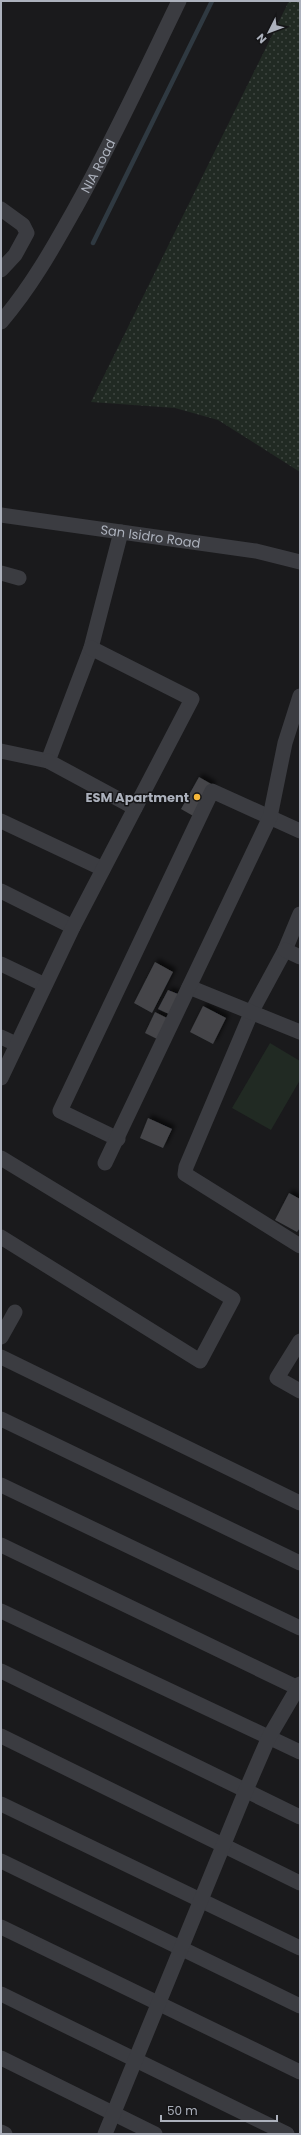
<svg xmlns="http://www.w3.org/2000/svg" width="301" height="2135" font-family="Poppins,sans-serif">
<style>
.grass{fill:url(#grass-dots)}
.green{fill:#212a23}
.lines{fill:none;stroke-linecap:round;stroke-linejoin:round}
.stream{stroke:#2f3941;stroke-width:4.5}
.building{fill:#444549;filter:url(#shadow)}
.minor{stroke:#3b3c41;stroke-width:15}
.poi-dot{fill:#f5b639;stroke:#151517;stroke-width:1.5}
.labels{text-anchor:middle;dominant-baseline:central;stroke-width:3;stroke-linejoin:round;paint-order:stroke}
.street-label{font-size:13px;fill:#acb1bc;stroke:#151517}
.poi-label{font-size:13px;font-weight:bold;fill:#acb1bc;stroke:#151517;text-anchor:end}
</style>
<defs>
<pattern id="grass-dots" width="8" height="8" patternUnits="userSpaceOnUse"><rect width="8" height="8" fill="#212a23"/><path d="M2 2h.1M6 6h.1" fill="none" stroke="#3f4641" stroke-width="1.8" stroke-linecap="round"/></pattern>
<filter id="shadow"><feDropShadow dx="3.5" dy="-3.5" stdDeviation="2" flood-color="#0009"/></filter>
</defs>
<rect width="100%" height="100%" fill="#1a1a1c"/>
<path class="grass" d="M289,1H300V472L218,420L175,408L91,402Z"/>
<path class="green" d="M270,1043L300,1061V1080L271,1130L232,1108Z"/>
<g class="lines">
<path class="stream" d="M93,243L212,1"/>
</g>
<path class="building" d="M199,777L213,785L195,817L181,809Z
M155,962L173,972L152,1013L134,1003Z
M168,990L183,996L173,1016L158,1009Z
M203,1006L226,1018L213,1044L190,1032Z
M155,1012L171,1020L161,1041L145,1033Z
M148,1118L172,1129L163,1148L140,1138Z
M289,1193L300,1199V1228L297,1232L275,1220Z"/>
<g class="lines">
<g class="minor">
<path d="M1,209L23,225L27,233L15,255L1,270"/>
<path id="s1" d="M1,322C32,286 54,246 77,205C114,138 146,69 179,1"/>
<path id="s2" d="M1,515L256,551L300,562"/>
<path d="M1,573L19,578"/>
<path d="M1,751L48,761L91,648L121,532"/>
<path d="M48,761L135,808"/>
<path d="M1,821L103,869"/>
<path d="M1,891L73,927"/>
<path d="M300,914L285,950L252,1011L186,1167L185,1174L300,1246"/>
<path d="M285,950L300,957"/>
<path d="M1,964L45,985"/>
<path d="M189,987L300,1032"/>
<path d="M1,1037L16,1044"/>
<path d="M1,1078L73,927L192,699L91,648"/>
<path d="M118,1139L60,1111L212,791L300,831"/>
<path d="M1,1158L233,1299L200,1361L1,1237"/>
<path d="M105,1163L270,817L285,743L300,696"/>
<path d="M1,1337L15,1312"/>
<path d="M300,1341L277,1378L300,1391"/>
<path d="M1,1357L300,1503"/>
<path d="M1,1419L300,1563"/>
<path d="M1,1485L300,1628"/>
<path d="M1,1545L298,1688"/>
<path d="M1,1611L300,1752"/>
<path d="M1,1671L300,1817"/>
<path d="M1,1736L300,1883"/>
<path d="M1,1804L300,1948"/>
<path d="M1,1861L300,2006"/>
<path d="M1,1927L300,2072"/>
<path d="M1,1994L287,2134"/>
<path d="M1,2058L155,2134"/>
<path d="M1,2132L5,2134"/>
<path d="M105,2134L246,1790L269,1737L300,1684"/>
</g>
</g>
<circle class="poi-dot" cx="197" cy="797" r="4"/>
<g class="labels">
<g class="street-label">
<text stroke="none"><textPath href="#s1" startOffset="184">NIA Road</textPath></text>
<text stroke="none"><textPath href="#s2" startOffset="151">San Isidro Road</textPath></text>
</g>
<g class="poi-label">
<text x="189" y="797">ESM Apartment</text>
</g>
</g>
<rect width="301" height="2135" fill="none" stroke="#acb1bc" stroke-width="4"/>
<g transform="translate(269 32) rotate(228)" stroke="#151517" stroke-width="3" paint-order="stroke">
<path d="M0-3L7 15L0 10L-7 15Z" fill="#acb1bc"/>
<text y="-6" font-size="11" font-weight="bold" text-anchor="middle" fill="#acb1bc">N</text>
</g>
<path d="M161 2115v6h116v-6" fill="none" stroke="#acb1bc" stroke-width="2"/>
<text x="167" y="2115" font-size="12" fill="#acb1bc" stroke="#151517" stroke-width="3" paint-order="stroke">50 m</text>
</svg>
